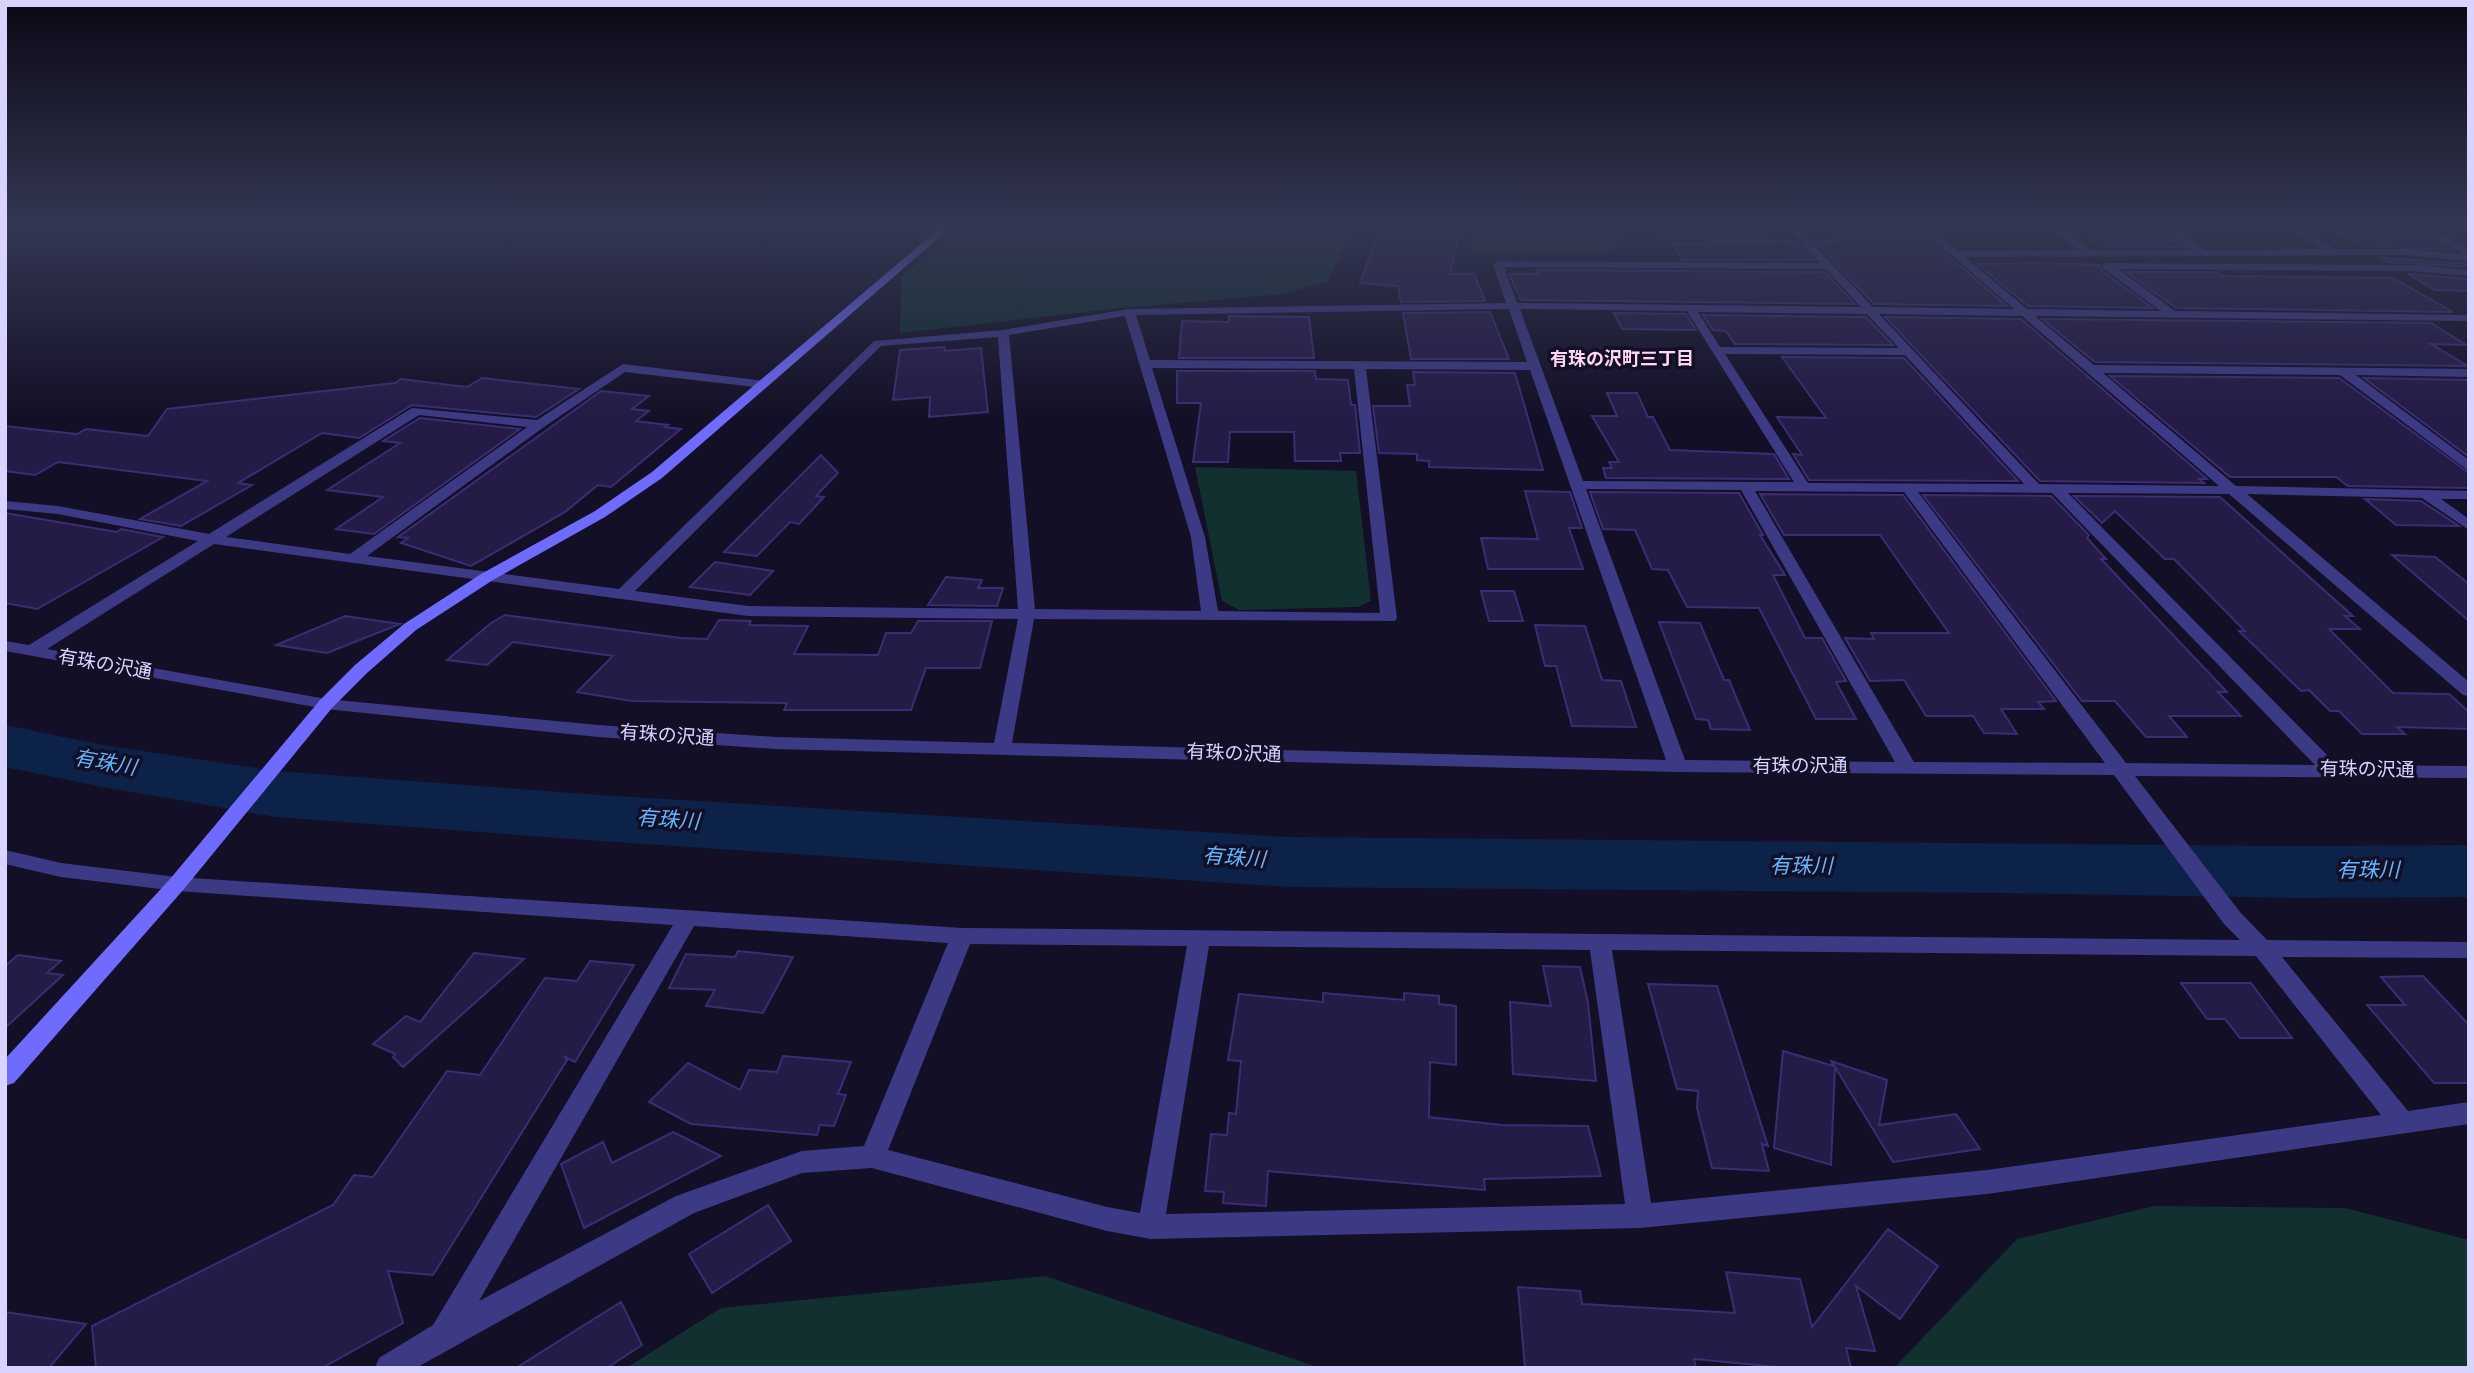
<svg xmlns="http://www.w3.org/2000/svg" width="2474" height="1373" font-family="'Sofia Sans Condensed','Noto Sans JP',sans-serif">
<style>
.green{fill:#12302f}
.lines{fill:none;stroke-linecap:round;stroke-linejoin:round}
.river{fill:#0c2248;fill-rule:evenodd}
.building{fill:#241b47;stroke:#3b2d73;stroke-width:2}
.street{fill:#3d3a85;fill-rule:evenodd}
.secondary{fill:#6f6bff;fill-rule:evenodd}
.labels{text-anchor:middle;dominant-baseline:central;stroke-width:7;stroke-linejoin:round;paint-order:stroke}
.far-neighbourhood-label{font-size:18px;font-weight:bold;fill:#ffd6f0;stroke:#130f26}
.street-label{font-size:19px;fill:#d9d4ff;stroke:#130f26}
.water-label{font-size:21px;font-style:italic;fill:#62b6ff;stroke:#130f26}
</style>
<rect width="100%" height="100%" fill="#130f26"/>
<path class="green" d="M958,227H1351L1349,238L1327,282L1282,294L1122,308L900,333L901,278Z
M1469,227H1613L1627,245L1602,254L1473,255Z
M1649,227H1782L1792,236L1655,237Z
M1195,467L1356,471L1371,601L1358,607L1239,610L1222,601Z
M2154,1206L2345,1208L2469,1240V1368H1894L2017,1239Z
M1045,1276L1321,1368H626L721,1308Z"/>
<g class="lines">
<path class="river" d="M5,725L103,745L276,771L600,795L1288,837L2297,846L2469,845V897L2297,898L1999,893L1288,887L600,841L276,817L103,787L5,767Z"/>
</g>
<path class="building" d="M1381,227H1461L1450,274H1474L1485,301L1401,302L1398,286L1360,283Z
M1827,227H1901L1908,234H1923L2007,306L1874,304L1814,241H1839Z
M2329,227L2417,229L2453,250L2362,246Z
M2087,228L2153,229L2184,247H2101L2090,237H2099Z
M1709,241H1796L1814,260H1682L1673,243L1711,244Z
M2381,258L2469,264V267L2389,262Z
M2034,263L2100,265L2101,270L2153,308L2028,306L1977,264Z
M1536,270L1825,272L1855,304L1521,300L1509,274H1538Z
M2126,272H2217L2222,276L2393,278L2453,312L2176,308Z
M2408,274L2469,279V291L2435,290Z
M1490,312L1509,359H1411L1403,313Z
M1614,313L1686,314L1696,330L1622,329Z
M1703,315L1866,317L1893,345L1735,344L1726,331L1713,330Z
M1229,316L1309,317L1314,358H1179L1182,321L1229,322Z
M1885,317L2021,319L2207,479H2199L2204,483L2040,481Z
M2042,319L2431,323L2466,345L2431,344L2468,366L2095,362Z
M944,347L945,351L981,348L988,412L929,417L930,397L893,400L900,350Z
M1782,357L1904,358L2018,481L1809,480L1793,454L1802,455L1777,417L1826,418Z
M1177,371H1315L1316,379L1348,380L1351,405H1355L1360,453H1340L1341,461H1295L1294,432H1230L1228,462H1193L1201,403H1177Z
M1413,372L1515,373L1543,470L1429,467V461L1417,460V454L1379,453L1373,406H1410L1407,385H1415Z
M2110,376L2339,378L2469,473V488L2348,486L2336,477H2230Z
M482,378L579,389L536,417L412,405L359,438L322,433L238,483L252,485L181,526L140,519L207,481L58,462L35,475L5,471V426L77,434L86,429L148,436L167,409L395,383L401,379L467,387Z
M2364,378L2469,380V457Z
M601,391L649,396L632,409L649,411L636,421L668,425L665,427L681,429L611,487L598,485L565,512L471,566L401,543L408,538L398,537Z
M1607,393H1637L1648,417H1653L1670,450L1774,454L1789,479L1606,478L1603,468H1612L1609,462H1619L1592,416H1617Z
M420,418L520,429L374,534L336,529L383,497L327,490L400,443L383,441Z
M821,455L838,473L816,496L824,497L799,524L790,522L757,556L724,552Z
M1525,491L1570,492L1582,528H1569L1583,569H1488L1481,538L1538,539Z
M1590,492L1739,493L1763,535H1760L1785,575H1773L1805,638H1822L1846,681L1836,682L1856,719H1816L1759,608L1687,607L1668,570L1652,569L1635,530L1603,529Z
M1760,494L1903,495L2056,701L2038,702L2044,709H2001L2017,734L1984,733L1973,716H1926L1904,680L1870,681L1845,638L1874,639L1871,633H1949L1880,535H1784Z
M1923,495L2051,496L2089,535L2087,538L2106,559H2101L2227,692H2218L2241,716H2169L2187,737H2146L2115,701H2082Z
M2074,496L2220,497L2353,616H2345L2360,629H2329L2393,693L2449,694L2469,712V729L2397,727L2405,734H2362L2339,711H2330L2309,690L2301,691L2239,631H2245L2174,559H2165L2115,511L2102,523Z
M2365,499L2421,501L2459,526L2396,525Z
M5,513L117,532L121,529L163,537L37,609L5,603Z
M2392,555L2435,557L2469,584V621Z
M715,562L773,571L750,595L690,587Z
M946,577L982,580L978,588H1003L997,606L928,605Z
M1481,591H1514L1523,621H1489Z
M505,615L681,638L707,639L719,620L751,621L749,625L808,626L794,654L878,655L886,633H911L918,621H992L980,668H926L911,710H784L787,703L632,701L577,692L613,656L513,642L487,665L447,660L491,623Z
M345,616L400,624L327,653L276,645Z
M1659,622L1700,623L1724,680H1729L1750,730L1711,729L1708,720L1696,719Z
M1535,625L1585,626L1602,680L1621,681L1636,727L1572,726L1556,666H1545Z
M738,951L793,957L763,1013L706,1006L715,990L669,988L686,954L735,957Z
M474,953L524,959L403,1067L393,1057L395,1054L373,1044L406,1016L420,1022Z
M18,955L61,961L47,973L63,975L5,1028V966Z
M590,961L634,965L575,1062L565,1057L567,1060L433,1275L388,1271L403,1323L322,1368H96L92,1326L333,1205L354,1175L373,1177L447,1071L480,1075L545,978L577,981Z
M1543,966L1580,967L1588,1003L1596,1081L1513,1074L1510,1002L1551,1006Z
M2423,976L2469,1025V1083H2434L2367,1005H2405L2381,977Z
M2181,983H2251L2292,1038H2240L2225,1019H2207Z
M1648,984L1717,986L1768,1146L1762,1144L1769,1171L1712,1168L1697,1108L1698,1091L1677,1089Z
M1323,993L1404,1000V993L1439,996V1004L1456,1006V1065L1430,1062L1429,1117L1502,1125L1588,1126L1601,1176L1484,1179L1485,1190L1268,1171L1266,1206L1223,1203L1224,1192L1205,1191L1211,1134L1227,1135L1229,1113L1236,1114L1241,1061L1228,1060L1239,994L1323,1002Z
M1783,1051L1834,1066L1831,1061L1887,1080L1879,1125L1956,1114L1980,1149L1893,1162L1835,1067L1831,1165L1774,1148Z
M783,1056L851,1062L838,1094L846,1095L834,1126L820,1125L817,1135L691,1124L649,1102L688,1063L740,1090L749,1070L777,1072Z
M673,1132L721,1156L584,1228L561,1164L603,1142L612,1163Z
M768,1205L791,1241L712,1293L689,1254Z
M1888,1229L1938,1266L1900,1319L1856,1286L1875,1351L1846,1348L1851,1368H1787L1694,1359L1696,1368H1525L1518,1287L1580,1291L1582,1304L1735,1313L1726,1272L1800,1279L1812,1327Z
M621,1302L642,1345L607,1368H516Z
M5,1312L86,1324L49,1368H5Z"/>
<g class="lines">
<path class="street" d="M1787,227H1797L1873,307L2014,309L1919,227H1929L1958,251L2079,250L2048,227H2059L2092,250H2192L2163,227H2174L2205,250L2322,249L2290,227H2301L2335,249H2408L2464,254L2418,227H2429L2469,249V261L2408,255L1965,257L2027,309L2161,311L2103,268V264L2107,263L2414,265L2469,270V276L2414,271L2118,269L2175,311L2469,315V321L2035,316L2094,365L2469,369V377L2356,375L2469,460V471L2340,375L2103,373L2236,486L2469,491V499H2441L2469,519V530L2422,498L2247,494L2469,682V696L2463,695L2229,494L2068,493L2337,765L2469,766V778L2135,776L2240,912L2267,940L2469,942V958L2282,957L2408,1111L2469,1102V1124L1987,1194L1640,1228L1151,1239L1107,1231L872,1168L802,1173L694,1213L416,1368H375L379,1358L433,1325L673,925L177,891L61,877L5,864V850L61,863L177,877L962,928L2240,940L2224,924L2114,775L1678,772L775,749L598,737L326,709L5,651V641L29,645L198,541L58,514L5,509V501L58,506L209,534L412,408L537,420L623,364L767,381V387L763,388L625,372L544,427L367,556L619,589L874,341L1003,330L1129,309L1506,303L1493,264L1498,261L1820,263ZM1504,267L1826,269L1861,307L1517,303ZM1509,309L1527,362L1150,360L1136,315ZM1520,309L1687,311L1794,482L1583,481ZM1698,312L1867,314L1899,348L1720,347ZM1879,314L2022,316L2219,486L2039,484ZM1125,316L1191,537L1201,611L1035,609L1009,335ZM998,337L1018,609L748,606L635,591L881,346ZM1725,354L1905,355L2024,484L1808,483ZM1152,368L1354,369L1380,613L1218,611L1205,537ZM1366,369L1530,370L1666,760L1012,743L1034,619L1395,621L1397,618ZM419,415L527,427L350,554L226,537ZM1586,489L1741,490L1895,762L1685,760ZM1755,491L1904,492L2105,763L1914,762ZM1918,492L2052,493L2315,765L2126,763ZM214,544L748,616L1018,619L994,743L775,737L598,725L326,699L47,649ZM694,926L948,943L864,1146L802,1151L676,1196L479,1301ZM970,944L1187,946L1140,1213L1107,1207L888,1150ZM1209,946L1590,950L1625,1204L1166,1214ZM1612,950L2256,956L2381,1115L1987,1170L1651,1203Z"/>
<path class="secondary" d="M941,227H951L662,478L605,517L493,580L416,630L367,673L332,708L184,889L14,1083L5,1086V1059L170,879L320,700L355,665L404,624L481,574L595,511L652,472Z"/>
</g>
<linearGradient id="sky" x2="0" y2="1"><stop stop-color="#0a0815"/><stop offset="0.54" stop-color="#333752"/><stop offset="1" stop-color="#333752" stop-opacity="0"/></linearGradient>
<rect width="2474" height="419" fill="url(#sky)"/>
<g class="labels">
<g class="far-neighbourhood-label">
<text x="1622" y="359">有珠の沢町三丁目</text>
</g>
<g class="street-label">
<text transform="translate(105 665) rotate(10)">有珠の沢通</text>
<text transform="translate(667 736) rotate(4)">有珠の沢通</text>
<text transform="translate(1234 754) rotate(2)">有珠の沢通</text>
<text x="1800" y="766">有珠の沢通</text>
<text transform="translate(2367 770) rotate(1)">有珠の沢通</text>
</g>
<g class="water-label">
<text transform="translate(105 763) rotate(10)">有珠川</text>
<text transform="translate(668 820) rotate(4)">有珠川</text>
<text transform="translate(1234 858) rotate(4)">有珠川</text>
<text x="1801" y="866">有珠川</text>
<text x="2368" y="870">有珠川</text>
</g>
</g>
<rect width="2474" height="1373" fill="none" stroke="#d9d4ff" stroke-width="14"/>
</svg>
